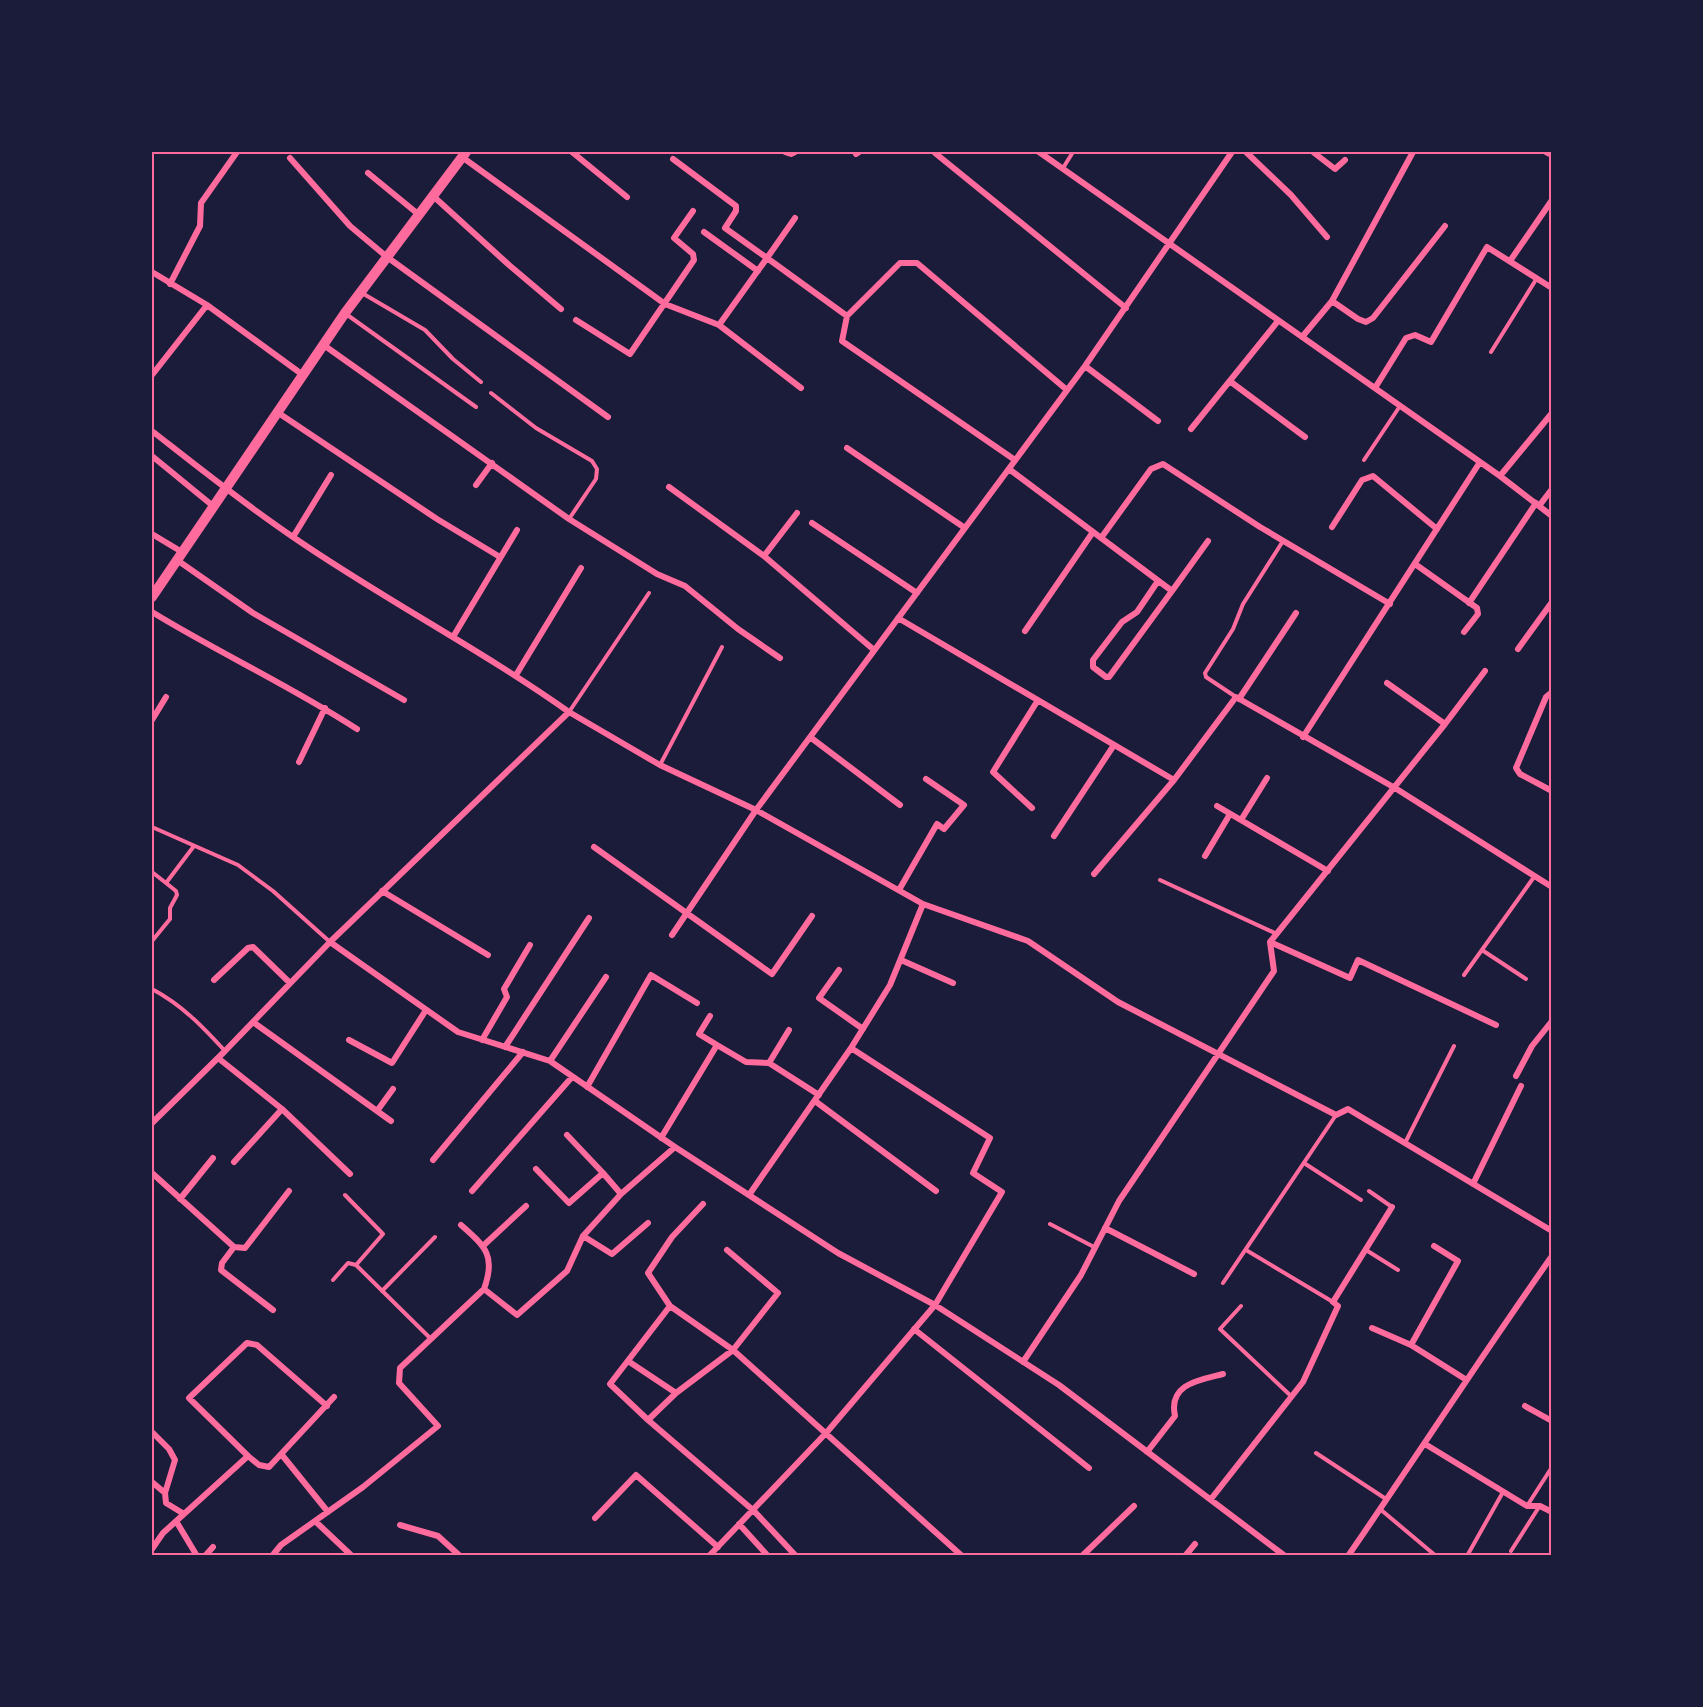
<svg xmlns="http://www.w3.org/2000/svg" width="1703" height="1707" font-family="Arial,sans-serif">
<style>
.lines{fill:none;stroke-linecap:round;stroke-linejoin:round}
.service{stroke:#ff6b9d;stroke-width:4}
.minor{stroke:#ff6b9d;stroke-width:6}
.tertiary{stroke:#ff6b9d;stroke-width:10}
.neatline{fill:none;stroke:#ff6b9d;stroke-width:2}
</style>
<rect width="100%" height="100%" fill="#1b1b3a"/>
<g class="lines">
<path class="service" d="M1063,168L1073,152
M362,293L425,330L453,359L481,382
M346,314L476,407
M1491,352L1537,278
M491,393L536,428L592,461L597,469L596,479L569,519
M1364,460L1400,406
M1236,697L1206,677L1205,673L1233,629L1243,604L1283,541
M569,712L649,593
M660,765L722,647
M152,827L238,865L273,891L330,942
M152,872L166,883
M1160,880L1277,934
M152,941L170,919V908L177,895L176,891L166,883L194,846
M1482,950L1526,979
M1464,975L1534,877
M152,989C182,1005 202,1026 225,1051
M1405,1143L1454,1046
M1304,1163L1361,1200
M1369,1191L1392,1207
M345,1195L383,1234L356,1265L430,1338
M1050,1224L1094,1247
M1246,1250L1333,1302
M1366,1250L1398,1270
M333,1280L348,1263L356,1265
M1223,1283L1336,1115
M382,1291L435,1237
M1241,1306L1220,1329L1291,1396
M1316,1453L1386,1499
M1527,1506L1552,1467
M1380,1509L1436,1556
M1511,1551L1539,1507
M1467,1556L1503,1492"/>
<path class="minor" d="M572,152L627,197
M785,152L791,154L795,152
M1039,152L1500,476L1552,516
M1246,152L1291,195L1327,237
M1313,152L1335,169L1345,160
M1546,152L1552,155
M935,153L1126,308
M856,154L859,152
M462,157L665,304L719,325L801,388
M290,158L350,226L387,257L608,417
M673,159L736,206V211L725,228L767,258L719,325
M368,173L418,214
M432,195L509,265L561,309
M795,218L767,258L847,316L842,341L1015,460
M704,232L758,271
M1510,261L1552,200
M152,272L207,305L303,375
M170,284L200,226L201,203L237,152
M1332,301L1358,319L1366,322L1373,318L1445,226
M847,316L900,263H917L1067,390
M576,320L630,354L694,260L693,254L674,238L693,211
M1302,337L1332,301L1413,152
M325,346L569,519L657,574L685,586L738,629L780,658
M1085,366L1158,421
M152,375L207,305
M1231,382L1305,437
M1375,388L1406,338L1415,335L1431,342L1487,247L1552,288
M277,412L437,519L500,557
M1191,429L1278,321
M152,431C198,467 244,504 293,537C383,599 480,649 569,712
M847,448L965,528
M152,456L213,506
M1009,469L1172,591L1208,541
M1500,476L1552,413
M476,485L492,463
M669,487L764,556L874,650
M1539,506L1552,489
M812,523L917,593
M1332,527L1362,480L1373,476L1437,529
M152,534L182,552
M293,537L331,475
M1101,538L1151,469L1163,464L1260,527L1390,604
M764,556L797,513
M177,560L253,613L404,700
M1415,564L1477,608L1478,614L1464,632
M1158,581L1137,612L1122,622L1093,660V667L1106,677H1109L1172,591
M1469,603L1536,503
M152,612C219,653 291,686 357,729
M898,618L1174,780
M1025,631L1093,532
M453,637L517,530
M1518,649L1552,602
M516,675L581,568
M1387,683L1445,724
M1552,692L1546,697L1516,768L1520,774L1552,791
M1239,699L1296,613
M152,720L166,697
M810,737L900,805
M1303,737L1480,462
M299,762L325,708
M1217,806L1328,871
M1032,808L993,772L1038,700
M1241,820L1267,778
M1054,836L1114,745
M594,847L772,974L812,916
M1205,856L1230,814
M1094,874L1174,780L1236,697L1395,788L1552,887
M899,890L937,824L944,829L964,805L926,779
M382,891L488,955
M672,935L756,810L923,904L1028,941L1118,1002L1336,1115L1348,1109L1552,1231
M330,942L458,1032L550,1061L675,1147L838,1253L935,1305L1059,1385L1285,1556
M1270,942L1350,978L1358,960L1496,1025
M901,960L953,983
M839,970L819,998L863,1029
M214,980L248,948L253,947L290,983
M710,1016L699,1034L717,1045
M253,1022L391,1121
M789,1030L769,1063L819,1095
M349,1040L392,1063L426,1010
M482,1040L507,997L504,989L530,945
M505,1047L589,918
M218,1058L282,1109L350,1174
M550,1061L606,977
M1516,1076L1532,1046L1552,1021
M587,1087L651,975L697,1003
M815,1101L936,1191
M377,1111L393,1089
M152,1123L225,1051L330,942L569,712L660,765L756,810L1085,366L1232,152
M661,1138L717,1045L746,1062L769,1063
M433,1160L523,1052
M234,1162L282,1109
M536,1169L569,1203L603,1173L567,1135
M152,1173L234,1247L222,1263L221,1270L273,1310
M603,1173L621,1194
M1473,1184L1521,1086
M472,1191L572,1077
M749,1195L851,1048L890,985L923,904
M180,1199L213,1158
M703,1204L672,1237L648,1273L670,1306L733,1350L962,1556
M461,1225C486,1247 496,1256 484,1289
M1105,1228L1194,1274
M583,1236L612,1254L648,1223
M484,1245L526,1206
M1434,1246L1458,1261L1411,1345L1465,1379
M234,1247L245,1248L289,1191
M727,1250L778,1293L733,1350L676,1393L648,1420L754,1511L796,1556
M1372,1328L1411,1345
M914,1329L1089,1468
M628,1361L676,1393
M1023,1362L1081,1275L1119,1201L1274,971L1270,942L1445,724L1485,671
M1525,1406L1552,1421
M648,1420L610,1384L670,1306
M152,1432L169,1449L175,1460L165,1493L166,1503L184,1514
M1425,1444L1527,1506H1540L1552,1512
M1147,1452L1175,1416C1168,1384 1199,1380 1223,1374
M282,1455L328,1512
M248,1456L189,1398L247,1343L257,1345L327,1406
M152,1482L165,1493
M1211,1499L1303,1382L1338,1306L1333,1302L1392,1207
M595,1518L636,1475L718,1547
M176,1521L197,1556
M315,1521L352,1556
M739,1524L768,1556
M400,1525L438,1536L460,1556
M152,1549L163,1533L248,1456L259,1465L269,1467L334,1397
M205,1556L213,1547
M272,1556L281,1545L363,1487L438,1426L399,1383L400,1368L484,1289L517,1315L567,1271L583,1236L621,1194L675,1147
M709,1556L827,1432L935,1305L1002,1192L973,1173L990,1138L851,1048
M1082,1556L1134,1506
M1185,1556L1195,1544
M1348,1556C1417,1456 1482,1355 1552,1256"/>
<path class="tertiary" d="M152,597L345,313L466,152"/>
</g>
<rect width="1703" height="1707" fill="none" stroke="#1b1b3a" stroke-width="306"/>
<rect x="153" y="153" width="1397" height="1401" class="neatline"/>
</svg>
